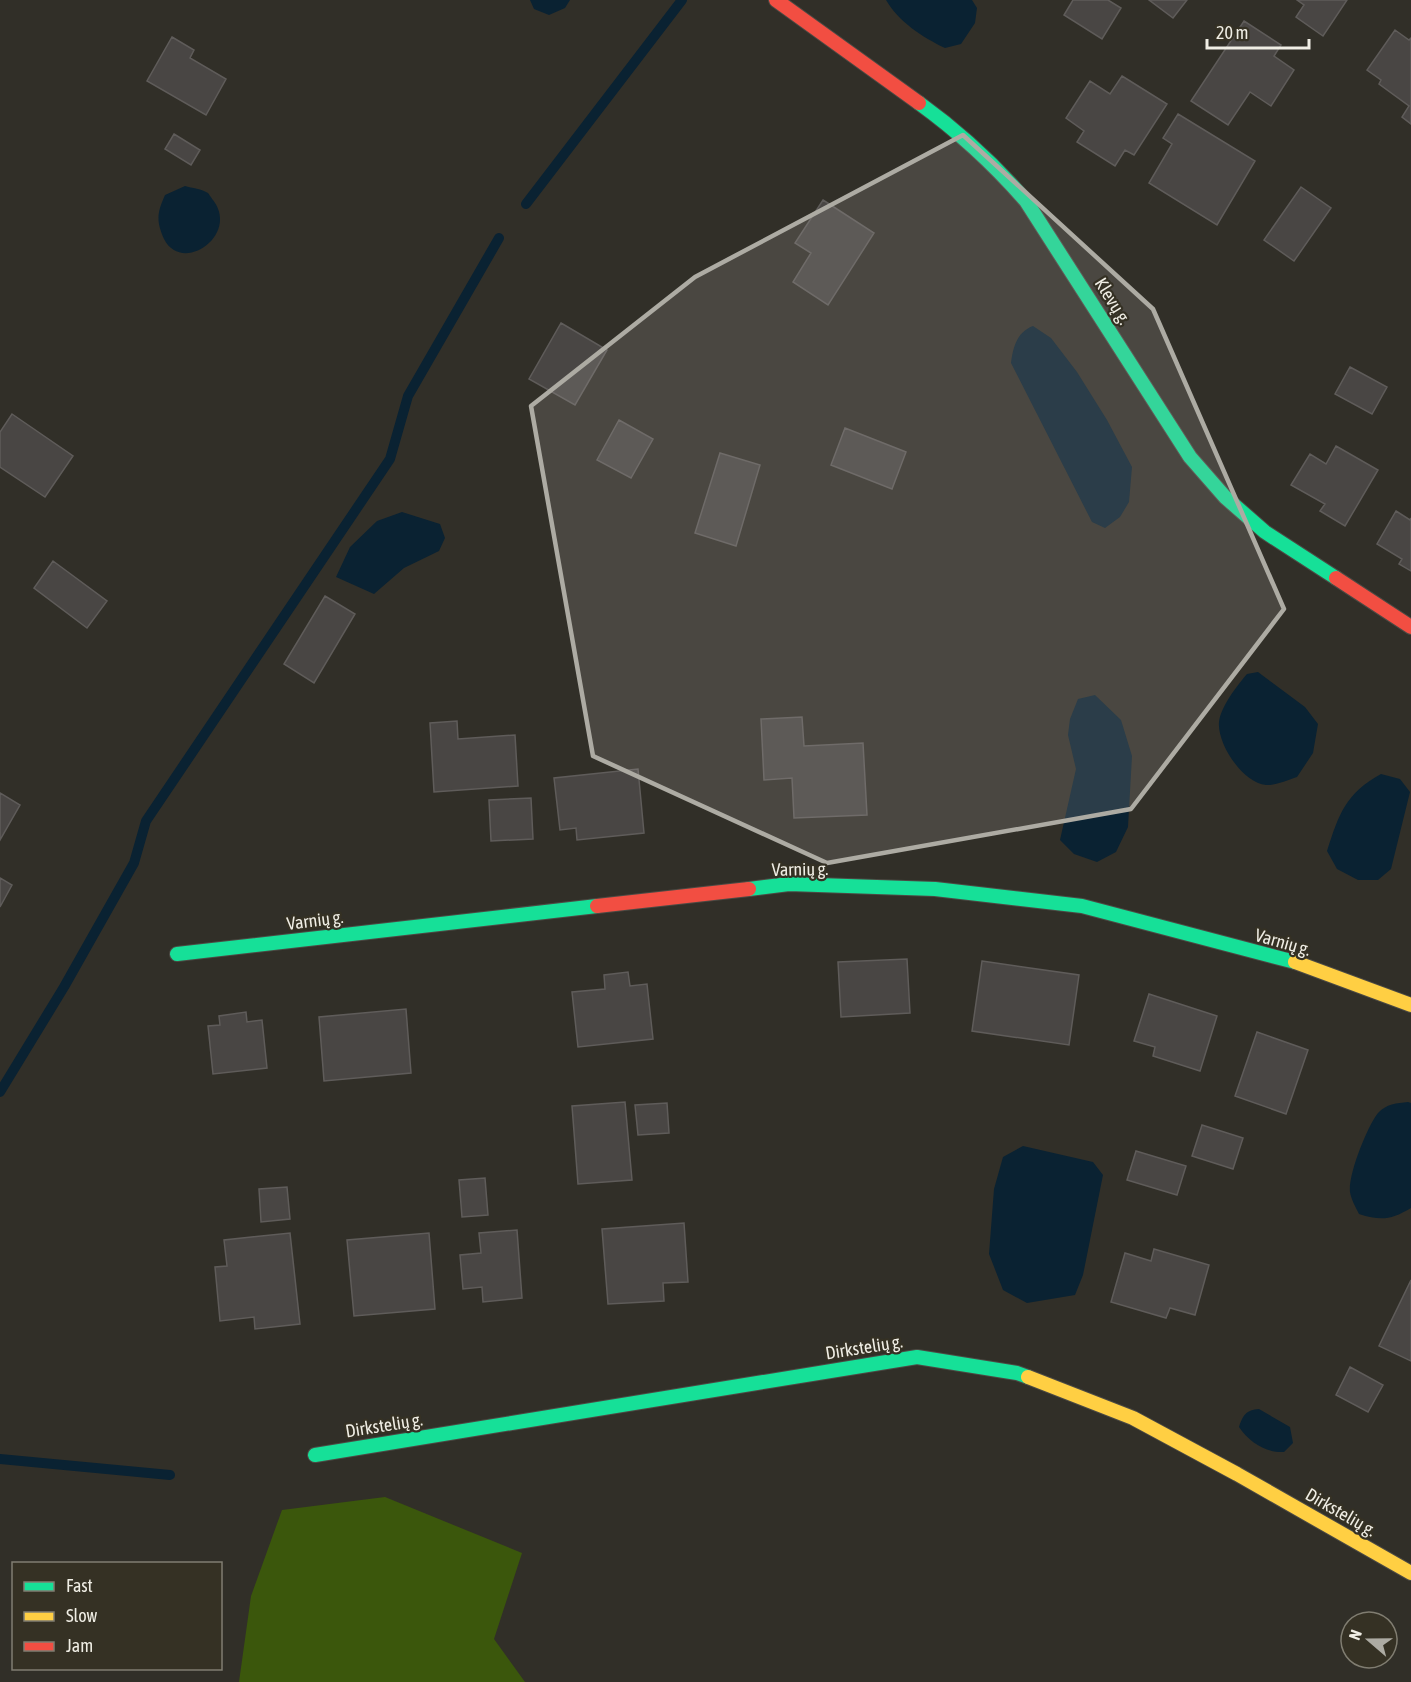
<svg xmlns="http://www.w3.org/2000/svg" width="1411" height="1682" font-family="'Asap Condensed',sans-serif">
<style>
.green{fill:#3b570c}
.water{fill:#0a2232}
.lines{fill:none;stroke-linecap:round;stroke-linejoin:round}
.stream{stroke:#0a2232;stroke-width:10}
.building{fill:#494644;stroke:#5f5c5a;stroke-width:1.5}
.fast-casing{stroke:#4c4a44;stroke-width:16}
.slow-casing{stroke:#4c4a44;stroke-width:16}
.jam-casing{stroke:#4c4a44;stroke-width:16}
.fast{stroke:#16e098;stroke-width:14}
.slow{stroke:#ffcf43;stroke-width:14}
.jam{stroke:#f24e42;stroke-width:14}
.marked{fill:#adaba3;fill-opacity:0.2;stroke:#adaba3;stroke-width:4.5;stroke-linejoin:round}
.labels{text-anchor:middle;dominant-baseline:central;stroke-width:4.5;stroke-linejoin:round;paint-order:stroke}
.street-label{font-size:18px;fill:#f0eee5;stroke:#353124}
</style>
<rect width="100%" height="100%" fill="#312f28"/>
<path class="green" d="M385,1497L522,1553L494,1639L525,1682H239L251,1596L282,1510Z"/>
<path class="water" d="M530,0H570L565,8L549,15L534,9Z
M886,0H972L977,8L975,23L961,44L945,48C922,37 899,22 886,0Z
M185,186C192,188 202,189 208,193C208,193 213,200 213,200C240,235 182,275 164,239C156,221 157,213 165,195Z
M1033,326L1051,338L1077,372L1107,420L1132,467L1129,502L1120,517L1105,528L1092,522L1011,363C1013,347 1017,332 1033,326Z
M402,512L440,524L445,538L439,551L404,568L374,594L336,577L350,547L377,521Z
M1258,672L1305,707L1318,724L1313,753L1297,777C1288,780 1274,786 1266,785C1243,783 1217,744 1219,722C1221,706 1237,686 1247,674Z
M1095,695L1121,720L1132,756L1128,827L1116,852L1097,862L1074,854L1060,840L1076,769L1068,735L1070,719L1078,699Z
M1381,774L1400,779L1410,792L1391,869L1378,880H1358L1337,869L1327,851C1339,814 1345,794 1381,774Z
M1408,1102L1411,1103V1208C1391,1220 1381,1221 1359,1214C1356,1208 1351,1199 1350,1192C1348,1175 1367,1127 1378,1113C1386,1104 1397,1103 1408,1102Z
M1023,1146L1093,1162L1103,1175L1083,1275L1075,1295L1027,1303L1003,1290L989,1254L994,1189L1003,1157Z
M1259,1409L1290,1427L1293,1443L1284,1452C1266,1453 1249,1442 1239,1427C1243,1415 1246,1410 1259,1409Z"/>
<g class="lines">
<path class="stream" d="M526,204L682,0
M0,1092L64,987L134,863L146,821L390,459L408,396L499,238
M0,1459L170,1475"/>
</g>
<path class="building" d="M1073,0H1108L1121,8L1102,39L1064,15Z
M1149,0H1187L1173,18Z
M1297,0H1347L1323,36L1296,17L1304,5Z
M1244,21L1281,45L1274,56L1294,70L1271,106L1250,92L1228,125L1191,101Z
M1395,30L1409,40L1411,38V124L1402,117L1409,106L1379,84L1381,80L1367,70Z
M172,37L194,50L190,58L226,79L206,115L147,81Z
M1122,76L1167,104L1134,155L1125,150L1115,166L1077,142L1084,131L1066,118L1090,81L1110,94Z
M1178,114L1255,161L1217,225L1149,183L1172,144L1163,138Z
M174,134L200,150L191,165L165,149Z
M1301,187L1331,208L1294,261L1264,240Z
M823,200L874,233L828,305L793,282L811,253L795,243Z
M561,323L607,350L575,405L529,379Z
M1350,367L1387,387L1372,414L1335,394Z
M12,414L73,456L45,497L0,467V432Z
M619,420L653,439L631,478L597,460Z
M845,428L906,452L892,489L831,465Z
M1336,446L1378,470L1345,526L1320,511L1325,504L1291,485L1310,454L1326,464Z
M720,453L760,465L736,546L695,533Z
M1396,511L1410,520L1411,518V571L1399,564L1402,559L1377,544Z
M53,561L107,601L87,628L34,588Z
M325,596L355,614L314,683L284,664Z
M802,717L804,746L863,743L867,815L794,818L792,778L764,780L761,719Z
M457,721L458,739L515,735L518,786L434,792L430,723Z
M638,769L644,833L577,840L576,828L560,830L554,778Z
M0,793L20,805L0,840Z
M531,798L533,839L491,841L489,800Z
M0,878L12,885L0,907Z
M907,959L910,1013L841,1017L838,962Z
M982,961L1079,975L1069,1045L972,1031Z
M628,972L630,986L647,984L653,1039L578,1047L572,992L605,989L604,975Z
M1149,994L1217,1016L1200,1071L1153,1056L1155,1047L1134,1041Z
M406,1009L411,1073L324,1081L319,1017Z
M246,1012L247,1022L262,1020L267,1068L213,1074L208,1026L220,1025L219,1016Z
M1257,1032L1308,1050L1286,1114L1235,1096Z
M625,1102L632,1180L578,1184L572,1106Z
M667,1103L669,1133L638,1135L635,1105Z
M1202,1125L1243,1138L1233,1169L1192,1156Z
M1136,1151L1186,1166L1177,1195L1127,1180Z
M485,1178L488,1215L462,1217L459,1180Z
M287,1187L290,1219L261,1222L259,1189Z
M684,1223L688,1282L663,1283L664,1301L608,1304L602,1229Z
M517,1230L522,1298L483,1302L482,1287L463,1289L460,1255L481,1253L479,1233Z
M290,1233L300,1324L255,1329L254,1317L220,1321L215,1267L227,1266L224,1240Z
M429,1233L435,1309L354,1316L347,1240Z
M1154,1249L1209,1265L1195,1315L1170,1308L1166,1318L1111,1302L1125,1253L1151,1261Z
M1411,1280V1361L1379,1346Z
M1350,1367L1383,1385L1368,1412L1336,1395Z"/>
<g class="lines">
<defs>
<path id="fast" d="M919,103C959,132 994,164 1026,201L1190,457L1225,497L1265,532L1336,578
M749,889L789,884L935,889L1082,906L1295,962
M177,954L597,906
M315,1455L917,1357L1017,1373L1028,1377"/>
<path id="slow" d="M1295,962L1411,1005
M1028,1377L1133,1418L1237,1474L1411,1573"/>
<path id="jam" d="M776,0L919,103
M1336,578L1411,627
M597,906L749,889"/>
</defs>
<use href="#fast" class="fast-casing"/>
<use href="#slow" class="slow-casing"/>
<use href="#jam" class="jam-casing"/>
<use href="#fast" class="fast"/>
<use href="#slow" class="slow"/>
<use href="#jam" class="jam"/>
</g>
<path class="marked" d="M963,135L1153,309L1284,609L1131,809L827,863L593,756L531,406L695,277Z"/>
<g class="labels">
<g class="street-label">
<text transform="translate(1113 301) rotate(58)">Klevų g.</text>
<text transform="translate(800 869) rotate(-1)">Varnių g.</text>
<text transform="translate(315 920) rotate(-7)">Varnių g.</text>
<text transform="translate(1283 942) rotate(16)">Varnių g.</text>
<text transform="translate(864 1347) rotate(-9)">Dirkstelių g.</text>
<text transform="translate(384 1425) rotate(-9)">Dirkstelių g.</text>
<text transform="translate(1341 1512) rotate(30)">Dirkstelių g.</text>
</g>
</g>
<rect x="12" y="1562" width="210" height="108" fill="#353124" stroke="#807d71" stroke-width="1.5"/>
<rect x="24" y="1582" width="30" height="9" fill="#16e098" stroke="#807d71" stroke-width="1.5"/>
<text x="66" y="1592" font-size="18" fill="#f0eee5">Fast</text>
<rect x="24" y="1612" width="30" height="9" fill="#ffcf43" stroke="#807d71" stroke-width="1.5"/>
<text x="66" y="1622" font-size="18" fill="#f0eee5">Slow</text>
<rect x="24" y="1642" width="30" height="9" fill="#f24e42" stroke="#807d71" stroke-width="1.5"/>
<text x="66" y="1652" font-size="18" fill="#f0eee5">Jam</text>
<g transform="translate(1369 1640) rotate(290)"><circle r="28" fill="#353124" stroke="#807d71" stroke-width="1.5"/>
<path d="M0-4.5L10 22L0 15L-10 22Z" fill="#adaba3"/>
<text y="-9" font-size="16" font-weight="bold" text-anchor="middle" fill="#f0eee5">N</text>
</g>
<path d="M1207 39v9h102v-9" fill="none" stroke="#f0eee5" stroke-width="3"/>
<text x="1216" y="39" font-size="18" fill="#f0eee5" stroke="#353124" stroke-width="4.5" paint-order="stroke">20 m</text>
</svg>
